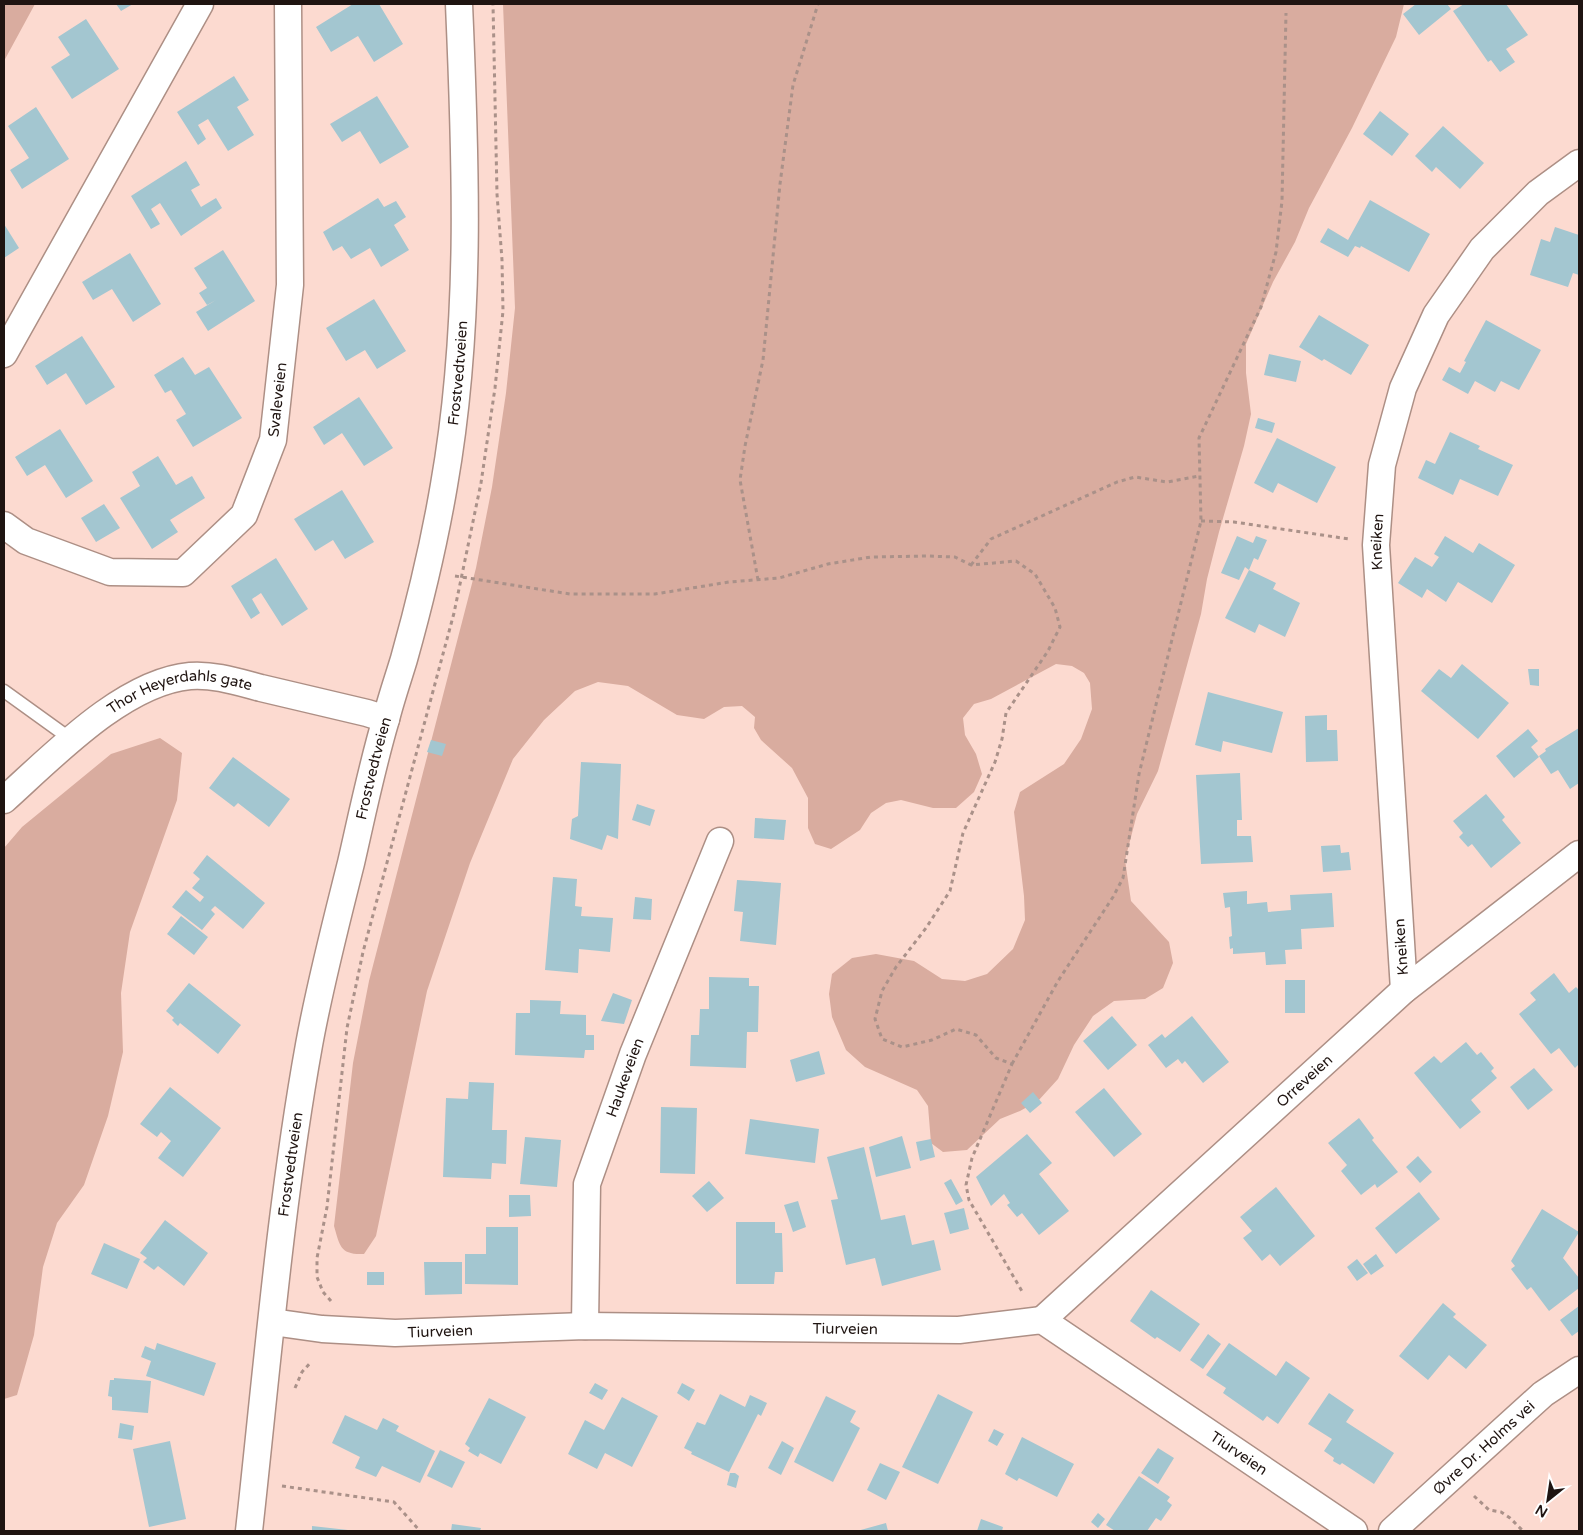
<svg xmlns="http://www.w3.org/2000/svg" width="1583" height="1535" font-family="'Varela Round',sans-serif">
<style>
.green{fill:#d9ac9f}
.building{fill:#a3c6d0}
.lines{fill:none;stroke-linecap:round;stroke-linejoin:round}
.lane-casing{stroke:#ad8f85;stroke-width:15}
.street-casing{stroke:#ad8f85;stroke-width:29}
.path{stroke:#aa9189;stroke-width:3;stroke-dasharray:4 4;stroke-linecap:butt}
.lane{stroke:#fff;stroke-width:12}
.street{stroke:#fff;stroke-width:26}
.labels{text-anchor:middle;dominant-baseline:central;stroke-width:4;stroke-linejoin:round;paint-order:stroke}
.street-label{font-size:15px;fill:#1f1411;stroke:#fff}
</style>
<rect width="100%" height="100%" fill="#fcdad0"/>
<path class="green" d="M4,4H35L4,61Z
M503,4H1404L1396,37L1352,128L1309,208L1295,242L1273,282L1246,344V373L1251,414L1244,446L1219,532L1207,579L1201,614L1158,771L1137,814L1125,860L1131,901L1169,942L1173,963L1163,988L1145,999L1114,1001L1093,1016L1074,1045L1058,1079L1038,1101L1020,1111L1000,1119L967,1150L943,1152L931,1143L928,1106L917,1090L865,1067L846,1050L832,1017L829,994L832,974L852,958L876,954L914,961L942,979L965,981L987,974L1013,949L1025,920L1024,896L1014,812L1020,792L1064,764L1081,739L1092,709L1090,683L1084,673L1072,666L1056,664L991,699L974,704L963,718L965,735L976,754L982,774L974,792L956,808H933L901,800L886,803L871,813L860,830L831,849L815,844L808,828V798L792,768L761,740L754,728L755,717L742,706L724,707L704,719L677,715L628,686L598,682L575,691L544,720L513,759L470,863L427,991L376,1236L364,1254C340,1255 340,1246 334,1226L353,1063L369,981L476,568L492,487L506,393L515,308Z
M160,738L182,753L177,800L130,932L121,993L123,1052L108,1116L84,1185L57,1223L43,1267L34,1335L17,1395L4,1399V848L22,827L111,754Z"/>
<path class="building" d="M116,4H133L121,11Z
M353,4H379L403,44L374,62L358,36L331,52L316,27Z
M1416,4H1447L1451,9L1419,35L1403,14Z
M1464,4H1506L1528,35L1506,49L1515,62L1500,72L1491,60L1488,62L1453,11Z
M86,19L119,69L72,99L51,67L70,55L58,37Z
M234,76L249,100L237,107L254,135L228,151L208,119L198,125L206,139L198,145L177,112Z
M377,96L409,147L380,164L360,131L342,142L330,124Z
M36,107L69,159L22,189L10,170L29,158L8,126Z
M1380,111L1409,134L1392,156L1363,134Z
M1443,126L1484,163L1460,189L1436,167L1432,172L1415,156Z
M186,161L200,185L191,190L201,207L216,198L222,208L181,236L160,203L151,209L160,224L151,229L131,196Z
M378,198L384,207L396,201L406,217L394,225L409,250L381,267L370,248L351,259L342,246L333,251L323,232Z
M1370,200L1430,234L1409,272L1361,246L1360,248L1355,246L1348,257L1320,242L1328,228L1348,240Z
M4,224L19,248L4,258Z
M1555,227L1579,235V275L1573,273L1568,287L1530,275L1541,239L1550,242Z
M223,250L255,301L208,331L196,312L216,300L207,305L199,293L207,288L194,268Z
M130,253L161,304L133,322L112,289L93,300L82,282Z
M374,299L406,351L377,369L365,350L346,361L326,328Z
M1319,315L1369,345L1351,375L1324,359L1322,361L1299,347Z
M1486,320L1541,350L1519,390L1501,381L1495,392L1475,381L1468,394L1442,380L1449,367L1460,373L1466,362L1464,361Z
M82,336L115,387L86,405L66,373L47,385L35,366Z
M1269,354L1301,361L1296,382L1264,375Z
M183,357L195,375L209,367L242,418L193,447L176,420L186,414L171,390L165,393L154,375Z
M359,397L393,448L364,466L342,433L324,445L313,427Z
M1258,418L1275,423L1272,433L1255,428Z
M60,429L93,481L66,498L45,465L27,476L15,457Z
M1450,432L1480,446L1478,449L1513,465L1498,496L1460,479L1453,495L1418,478L1426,460L1435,464Z
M1277,438L1336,467L1317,503L1278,483L1273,493L1254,483Z
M158,456L176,485L192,476L205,498L170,520L178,532L152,549L120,498L140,486L132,472Z
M342,490L374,542L345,559L333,540L315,551L294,519Z
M104,504L120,528L96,542L81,518Z
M1237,536L1253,543L1256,536L1267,540L1258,560L1254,558L1249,570L1276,583L1273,589L1300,603L1285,637L1259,624L1255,633L1225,618L1249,570L1245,567L1239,580L1221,573Z
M1445,536L1473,553L1479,543L1515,565L1492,603L1458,582L1446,602L1427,589L1422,598L1398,583L1415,557L1432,567L1439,557L1434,554Z
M276,558L308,609L282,626L261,593L252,599L260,613L251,619L231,586Z
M1462,664L1509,703L1478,739L1421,691L1439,669L1451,678Z
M1528,669H1539V686L1530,685Z
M1208,692L1283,712L1272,753L1223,741L1221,752L1195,745Z
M1327,715V730H1337L1338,761L1306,762L1305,716Z
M1579,728V783L1570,789L1558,770L1551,774L1539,756L1546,751L1545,749Z
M1528,729L1538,741L1531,747L1539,757L1514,778L1496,756Z
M431,740L446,744L442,756L427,752Z
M233,757L290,799L269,827L238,803L234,807L209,788Z
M581,762L621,764L618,839L607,835L602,850L570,839L572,819L578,816Z
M1240,773L1242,820H1237V836H1251L1253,862L1201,864L1196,775Z
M1486,794L1505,817L1502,820L1521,843L1491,868L1472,844L1468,847L1459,837L1463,833L1453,821Z
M637,804L655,810L650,826L632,820Z
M755,818L786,820L784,840L754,838Z
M1340,845L1341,853L1349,852L1351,870L1323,872L1321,846Z
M207,855L265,903L243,929L215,906L211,910L215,914L202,930L172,907L186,890L200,902L204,897L192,888L200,879L193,873Z
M553,877L577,879L575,906L582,907L581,916L613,918L610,952L579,949L578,973L545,970Z
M737,880L781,883L776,945L740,941L743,912L734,911Z
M1247,891V904L1267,902L1268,912L1291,910L1290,895L1332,893L1334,927L1301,929L1302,949L1285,950L1286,964L1266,965L1265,952L1233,954V948L1230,949L1229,937L1232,936L1230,907L1225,908L1223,893Z
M635,897L652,899L651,920L633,919Z
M181,916L208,937L194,955L167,934Z
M1554,973L1569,993L1576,987L1579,990V1064L1575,1068L1559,1048L1551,1054L1519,1014L1536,1000L1530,993Z
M709,977L749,978V986H759L758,1032H747L746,1068L690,1066L691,1035H699L700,1009H709Z
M1285,980H1305V1013H1285Z
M189,983L241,1025L218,1054L180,1023L178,1026L172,1020L174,1018L166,1011Z
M613,993L632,1000L624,1024L601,1021Z
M530,1000L561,1001L560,1014L586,1015V1035H594V1050H585L584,1058L515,1055L516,1013H530Z
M1112,1016L1137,1045L1108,1070L1083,1041Z
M1192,1016L1229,1062L1203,1083L1185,1061L1182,1064L1178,1059L1166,1068L1148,1045L1162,1034L1165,1038Z
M1466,1042L1477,1055L1481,1052L1494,1068L1491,1071L1497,1078L1471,1100L1481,1112L1460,1129L1414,1073L1434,1056L1441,1063Z
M819,1051L825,1074L796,1082L790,1060Z
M1534,1068L1553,1090L1528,1110L1510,1087Z
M469,1082L494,1083L492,1130H507L506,1164L492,1163L491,1179L443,1177L446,1098L468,1099Z
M170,1087L221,1128L183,1177L158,1158L171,1141L161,1132L157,1137L140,1124Z
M1104,1088L1142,1134L1114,1157L1075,1112Z
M1033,1092L1042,1103L1030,1113L1021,1103Z
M661,1107L697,1108L695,1174L660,1173Z
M1359,1118L1374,1138L1372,1140L1398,1172L1377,1188L1375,1184L1361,1195L1341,1171L1347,1165L1328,1143Z
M750,1119L819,1129L815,1163L745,1154Z
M1027,1134L1052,1163L1039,1174L1069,1211L1039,1235L1022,1213L1017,1217L1007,1205L1010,1203L1004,1194L991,1206L976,1177Z
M902,1136L911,1168L876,1177L869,1147Z
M525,1137L561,1140L557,1187L520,1184Z
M931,1139L935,1157L920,1161L916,1142Z
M864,1147L881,1220L905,1215L912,1245L934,1240L941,1270L882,1286L875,1258L846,1265L831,1200L838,1199L827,1157Z
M1418,1156L1432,1172L1420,1183L1406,1167Z
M951,1179L963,1201L956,1205L944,1183Z
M709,1181L724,1198L707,1212L692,1196Z
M1276,1187L1315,1236L1280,1266L1270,1254L1262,1261L1243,1238L1252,1231L1240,1217Z
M1419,1192L1440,1219L1396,1254L1375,1228Z
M509,1195H530L531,1216L509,1217Z
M798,1201L806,1227L793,1232L784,1205Z
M964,1208L969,1229L950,1234L944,1213Z
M1542,1209L1579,1232L1563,1258L1579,1278V1288L1549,1311L1531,1287L1527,1290L1511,1269L1515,1266L1511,1261Z
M165,1220L208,1253L184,1286L158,1266L154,1270L143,1262L147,1258L140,1253Z
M736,1222H775V1233H782L783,1272H775L774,1284H736Z
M486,1227H518V1285L465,1284V1254H486Z
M104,1243L140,1259L127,1289L91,1274Z
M1376,1254L1384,1266L1371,1275L1363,1264Z
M1357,1259L1368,1273L1357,1281L1347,1267Z
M424,1262H462V1294L425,1295Z
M367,1272H384V1285H367Z
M1151,1290L1200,1324L1180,1352L1157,1337L1155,1339L1130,1321Z
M1443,1303L1456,1314L1453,1317L1487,1345L1466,1369L1449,1355L1428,1380L1399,1356Z
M1579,1306V1331L1572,1336L1560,1320Z
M1208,1334L1221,1344L1203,1369L1190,1360Z
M157,1343L216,1363L204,1396L146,1376L151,1361L141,1357L145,1346L155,1350Z
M1229,1343L1276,1376L1286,1361L1310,1378L1278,1424L1267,1416L1263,1421L1223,1393L1226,1388L1206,1375Z
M114,1378L151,1381L148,1413L112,1410V1397L108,1396L110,1380H114Z
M595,1383L608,1390L602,1400L589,1393Z
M682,1383L695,1390L689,1401L677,1393Z
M1329,1393L1354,1410L1346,1422L1394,1453L1374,1484L1342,1463L1340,1465L1333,1461L1334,1458L1324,1451L1332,1439L1308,1424Z
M720,1394L745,1407L750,1395L767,1403L761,1416L758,1414L729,1472L691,1454L692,1452L684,1448L697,1422L705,1425Z
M938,1394L973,1412L938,1484L902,1467Z
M826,1396L856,1411L850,1422L860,1428L833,1482L794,1462Z
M622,1397L658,1416L632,1467L605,1453L597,1469L568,1454L585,1420L604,1430Z
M489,1398L526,1417L501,1464L480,1453L478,1457L468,1451L470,1448L465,1444Z
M345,1415L377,1430L383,1418L399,1426L396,1431L435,1451L420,1483L382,1466L376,1477L355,1468L360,1457L332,1443Z
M120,1423L134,1426L132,1440L118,1438Z
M994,1429L1004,1434L997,1446L988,1441Z
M1022,1437L1074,1464L1057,1497L1019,1478L1017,1481L1005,1474Z
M170,1441L186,1519L149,1527L133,1449Z
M782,1441L794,1448L781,1475L768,1468Z
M1158,1448L1174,1458L1158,1484L1141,1473Z
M440,1450L465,1462L452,1488L427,1476Z
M880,1463L900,1472L886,1500L867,1490Z
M730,1473H735L739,1476L736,1488L727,1485Z
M1139,1476L1170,1497L1167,1501L1172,1505L1161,1521L1156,1518L1147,1531H1115L1106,1525Z
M1098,1513L1105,1519L1098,1528L1091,1522Z
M981,1519L1003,1527L1002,1531H977Z
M886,1523L888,1531H857Z
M452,1524L481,1528L480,1531H451Z
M312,1526L348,1530V1531H312Z"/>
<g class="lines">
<defs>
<path id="lane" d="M4,691L72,740"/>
<g id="street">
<path d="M4,354L200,4"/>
<path id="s1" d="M4,525L26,541L110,572L183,573L244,515L273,440L290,285L288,4"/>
<path id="s2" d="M4,800C52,757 123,682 190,676C213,674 238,682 261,688C296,696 332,705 367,713L386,719"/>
<path id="s3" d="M1404,990L1376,545L1382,465L1403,388L1436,315L1482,249L1538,193L1579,163"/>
<path id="s4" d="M1042,1320L1404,990L1579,854"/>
<path id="s5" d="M272,1322L322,1329L395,1333L585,1326L959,1330L1042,1320L1354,1531"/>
<path id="s6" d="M585,1326L587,1184L633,1054L720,841"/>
<path id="s7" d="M249,1531C267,1369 280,1206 309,1045C320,984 336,923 351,863C362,815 372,766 386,719C391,699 398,679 404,659C420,602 434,544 444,485C472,326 466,164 459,4"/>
<path id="s8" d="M1392,1531L1543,1394L1579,1370"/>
</g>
</defs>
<use href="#lane" class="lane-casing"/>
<use href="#street" class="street-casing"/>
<path class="path" d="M1201,521L1234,522L1349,539
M971,565L991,539L1117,482L1135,477L1167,482L1199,476
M455,576L570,594H655L729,582L779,578L828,564L871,557L927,556L955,557L971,565L1016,561L1035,574L1055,608L1060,627L1048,651L1006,713L1002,739L995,762L963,833L950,891L926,928L896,967L882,991L875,1019L882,1039L902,1047L932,1040L956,1029L976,1035L996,1058L1012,1064L972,1158L966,1185L969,1200L1023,1293
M758,580L740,480L745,446L763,360L780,184L793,85L818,4
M1012,1064L1058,981L1113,897L1123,878L1139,774L1201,521L1199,438L1261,307L1276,252L1282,201L1286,13
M331,1301L323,1292L317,1277V1258L327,1207L347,1028L363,952L454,613L481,483L495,388L503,311L502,260L497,194L493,4
M295,1388L302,1372L311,1362
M282,1486L394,1502L420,1531
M1474,1496L1489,1510L1501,1512L1510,1518L1523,1531"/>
<use href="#lane" class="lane"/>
<use href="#street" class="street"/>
</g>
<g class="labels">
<g class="street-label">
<text stroke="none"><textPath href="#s7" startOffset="1179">Frostvedtveien</textPath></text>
<text stroke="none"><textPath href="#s1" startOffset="395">Svaleveien</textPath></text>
<text stroke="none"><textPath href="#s3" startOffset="449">Kneiken</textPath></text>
<text stroke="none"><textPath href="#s2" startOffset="214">Thor Heyerdahls gate</textPath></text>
<text stroke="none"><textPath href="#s7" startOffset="774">Frostvedtveien</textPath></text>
<text transform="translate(1401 947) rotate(-94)">Kneiken</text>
<text stroke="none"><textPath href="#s6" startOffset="255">Haukeveien</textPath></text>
<text stroke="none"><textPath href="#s4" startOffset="355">Orreveien</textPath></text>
<text stroke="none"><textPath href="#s7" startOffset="369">Frostvedtveien</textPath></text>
<text stroke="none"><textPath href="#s5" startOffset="574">Tiurveien</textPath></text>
<text stroke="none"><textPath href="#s5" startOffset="169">Tiurveien</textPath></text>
<text stroke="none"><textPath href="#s8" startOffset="124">Øvre Dr. Holms vei</textPath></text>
<text stroke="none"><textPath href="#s5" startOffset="1009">Tiurveien</textPath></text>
</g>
</g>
<rect width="1583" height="1535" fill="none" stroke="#1f1411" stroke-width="10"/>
<g transform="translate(1548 1500) rotate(210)" stroke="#ffffff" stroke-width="4" paint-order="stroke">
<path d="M0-4L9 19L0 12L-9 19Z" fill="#1f1411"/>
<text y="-8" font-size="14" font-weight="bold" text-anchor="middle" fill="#1f1411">N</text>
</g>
</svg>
